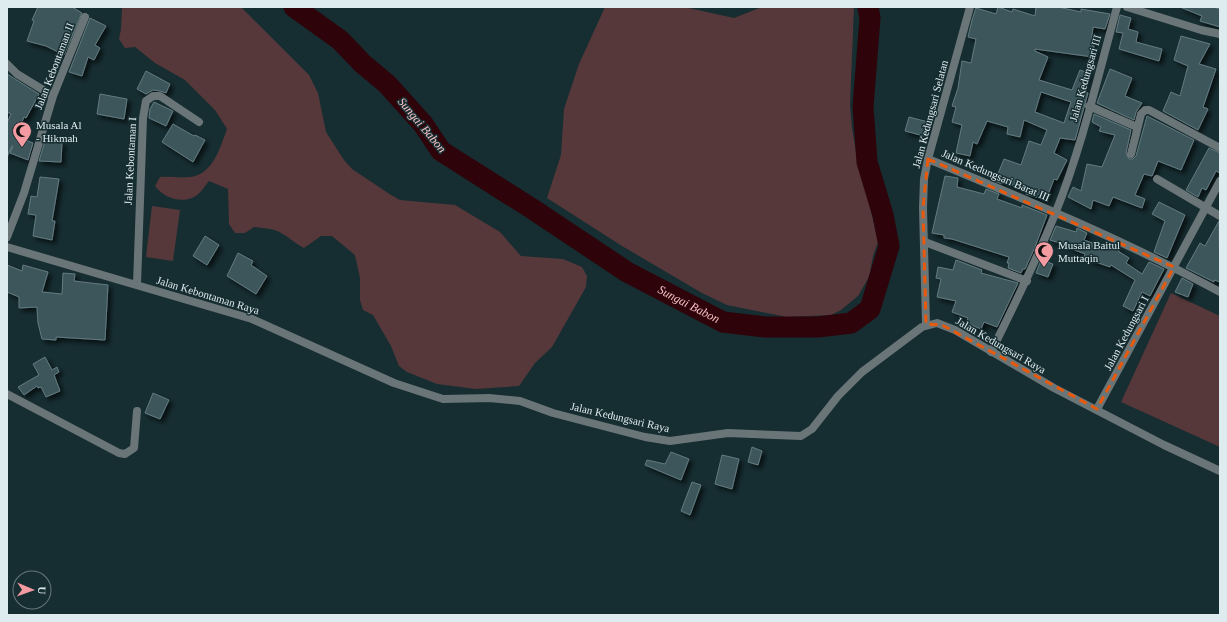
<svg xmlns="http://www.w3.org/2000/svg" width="1227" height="622" font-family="Georgia,serif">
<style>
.green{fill:#56383a}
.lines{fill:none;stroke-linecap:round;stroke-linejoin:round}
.river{stroke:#2e030a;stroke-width:21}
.building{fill:#3e565b;stroke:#627b80;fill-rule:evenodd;filter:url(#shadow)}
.street{stroke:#6a7577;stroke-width:8}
.marked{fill:none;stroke:#e8590c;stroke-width:3;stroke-dasharray:8 5;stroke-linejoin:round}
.labels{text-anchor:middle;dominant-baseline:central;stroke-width:3;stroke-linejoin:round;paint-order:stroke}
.street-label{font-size:11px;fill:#deecef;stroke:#162d31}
.poi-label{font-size:11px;fill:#deecef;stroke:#162d31;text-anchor:start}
.water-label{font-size:12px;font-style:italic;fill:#f6c1c4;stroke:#162d31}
</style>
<defs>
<filter id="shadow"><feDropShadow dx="3.5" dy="3.5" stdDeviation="2" flood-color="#0009"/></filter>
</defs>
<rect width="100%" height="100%" fill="#162d31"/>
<path class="green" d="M122,7H241L309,75L318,93L326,132L344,160L352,169L391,195L400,200L455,205L500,232L521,256L563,259L582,267L587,276L586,287L552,347L535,363L519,386L476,389L437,384L407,372L399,366L391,346L373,315L363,310L360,300V278L355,255L332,236H321L304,248C294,243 287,235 277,231C270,228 261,228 254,227L245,233H235L229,224L228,189L209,181C204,187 200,194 194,197C180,204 163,197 155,186L160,177C171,176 185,179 195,176C214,171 221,145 227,129L215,110L185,80L155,63L135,47L125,48L119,39L121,29Z
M605,7H684L734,18L762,7H854L850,105L852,128L858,164L864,180L878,242L873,256L869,277L858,296L841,310L831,315L787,317L727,305L702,293L622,246L547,198L561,155L564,109L579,64Z
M152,206L180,210L173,261L146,257Z
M1171,293L1220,316V447L1121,402Z"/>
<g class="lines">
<path class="river" id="s1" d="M294,7L340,40L363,64L387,84L423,124L441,151L531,208L627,272L723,322L765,327H818L851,323L870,309L889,246L883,215L867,162L863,107L870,18L868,7"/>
</g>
<path class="building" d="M38,7H72L82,13L64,55L46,46L27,41L34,21L32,20Z
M998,7L1012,12L1013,9L1035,16L1036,7H1058L1081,12V9L1110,14L1105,29L1093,27L1091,45L1094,46L1093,57L1035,49V51L1048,57L1039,80L1072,90L1080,70L1088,73L1081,90L1088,93L1075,140L1060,138L1054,153L1067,160L1057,180L1054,179L1046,200L1026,194L1027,191L1010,184L1002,181V184L995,181L1004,159L1021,165L1029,141L1041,145L1047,130L1024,120L1020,137L1007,134L1008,127L987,121L977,144L973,142L970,156L956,153L962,125L952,122L956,107L952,106L958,88L962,61L971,63L976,39L968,37L972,20L976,8L996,14ZM1041,92L1071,102L1064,123L1035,112Z
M1180,7H1213L1220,9V27L1200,21L1202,16Z
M1120,15L1131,18L1128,29L1138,32L1136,42L1162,49L1159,61L1119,49L1123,33L1116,32Z
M90,18L106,26L95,45L100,48L94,60L88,57L82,76L69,72Z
M1181,36L1210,44L1199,64L1216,69L1203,107L1208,109L1198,130L1163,111L1171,92L1180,96L1188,66L1174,60Z
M1110,69L1132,78L1125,96L1142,103L1136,112L1134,120L1097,103Z
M146,71L170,84L166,93L160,91L153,90L146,94L137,89Z
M7,74L39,94L26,118L24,117L16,136L33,143L28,160L10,153L13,146H12L7,157V123L11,114L7,112Z
M100,94L127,99L124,119L97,114Z
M154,102L173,111L166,126L149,118L150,109Z
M1094,114L1131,130L1126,153L1129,159H1133L1136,156L1147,116L1194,140L1181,170L1158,161L1152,176L1144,174L1135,195L1145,199L1142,208L1113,197L1109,206L1093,200L1091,209L1068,197L1073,187L1081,191L1087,164L1102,167L1115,135L1099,131L1101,127L1092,122Z
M909,117L928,122L924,136L905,131Z
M173,124L194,136L195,135L205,140L193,162L162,142Z
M45,141L62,142L61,162L39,161Z
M1209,148L1220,153V173L1216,171L1206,190L1202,188L1198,197L1186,190Z
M945,176L958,178L957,187L984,194L986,189L999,194L997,199L1022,208V205L1047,215L1035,247L1025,269H1023L1021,273L1008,268L1009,263H1007L1009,257L952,239L944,238V235L932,233Z
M40,177L59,179L52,221H55L52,240L33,236L36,215L28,214L31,196L37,197Z
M1159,202L1185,215L1167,258L1154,252L1165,221L1152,214Z
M1219,221L1220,282L1214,280V282L1186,268L1200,243L1205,246Z
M1056,226L1076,232L1077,228L1087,233L1084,240L1107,248L1109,243L1119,248L1118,251L1129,258L1126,263L1142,274L1149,262L1164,269L1150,296L1142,292L1133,311L1123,306L1135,280L1111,265L1110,267L1084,258L1085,254L1072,249L1073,247L1050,240Z
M205,236L219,245L207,265L193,256Z
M238,253L253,261L251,265L267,276L256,294L227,276Z
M956,260L982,270L981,273L1018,283L997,327L984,322L981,329L966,323L968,318L952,312L956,301L937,297L941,279L936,278L938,267L953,270Z
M1041,260L1053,264L1048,277L1036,273Z
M7,265L22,271L23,265L48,272L42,292L62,294L63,273L75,274L74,281L108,285L105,340L56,337V340L42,339L38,323L37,307L19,308V297L7,292Z
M1182,278L1193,284L1188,297L1175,292Z
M45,357L52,370L57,367L59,372L54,375L60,391L46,397L41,387L38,388L37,386L24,395L18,387L39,375L33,364Z
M153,393L169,400L160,419L145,413Z
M752,447L762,451L758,465L748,462Z
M671,452L689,459L681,480L645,465L647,460L665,464Z
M722,455L739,459L732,489L715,484Z
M692,482L701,485L690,515L681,511Z"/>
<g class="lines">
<path class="street" d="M1127,7L1201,30L1220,34
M7,64L17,74L53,96
M1089,106L1137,127
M1131,154L1141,114L1145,110H1149L1220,148
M928,159C1027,200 1126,241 1220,292
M1157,179L1220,216
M7,237L24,193L53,96L85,17
M925,242L1027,281
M7,247L252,319L394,383L443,399L489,398L520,401L553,413L645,437L670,441L728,433L801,436L812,429L838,396L862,372L922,327L937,323L955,330L1054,388L1164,445L1220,471
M137,284L143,118L146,101L153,96H160L199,122
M926,324L923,208L924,179L928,159L970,7
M991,352C1014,306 1036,261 1055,214C1082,147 1098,76 1117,7
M7,394L119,453L125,454L134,448L137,411
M1097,409L1220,181"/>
</g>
<path class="marked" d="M928,159L1174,267L1097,409L942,325L926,324L923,208Z"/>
<defs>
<symbol id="mosque-pin" viewBox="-11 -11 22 30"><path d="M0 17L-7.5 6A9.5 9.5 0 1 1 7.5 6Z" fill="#f49aa1" stroke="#162d31"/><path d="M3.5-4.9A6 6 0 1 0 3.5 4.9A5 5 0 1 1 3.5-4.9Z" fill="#111"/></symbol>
</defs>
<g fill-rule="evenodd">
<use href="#mosque-pin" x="11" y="120" width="22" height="30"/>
<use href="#mosque-pin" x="1033" y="240" width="22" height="30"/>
</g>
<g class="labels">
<g class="street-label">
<text transform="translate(54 66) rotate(-69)">Jalan Kebontaman II</text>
<text transform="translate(1085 78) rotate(-74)">Jalan Kedungsari III</text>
<text transform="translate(930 114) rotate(-75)">Jalan Kedungsari Selatan</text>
<text transform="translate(130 161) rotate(-87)">Jalan Kebontaman I</text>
<text transform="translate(996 175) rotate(23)">Jalan Kedungsari Barat III</text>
<text transform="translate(208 295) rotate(17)">Jalan Kebontaman Raya</text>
<text transform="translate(1126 333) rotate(-62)">Jalan Kedungsari I</text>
<text transform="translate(1001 345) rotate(30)">Jalan Kedungsari Raya</text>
<text transform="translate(620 417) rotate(13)">Jalan Kedungsari Raya</text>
</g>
<g class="poi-label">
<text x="36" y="125">Musala Al<tspan x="36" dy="13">- Hikmah</tspan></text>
<text x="1058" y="245">Musala Baitul<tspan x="1058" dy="13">Muttaqin</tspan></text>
</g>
<g class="water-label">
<text transform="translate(422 125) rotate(50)">Sungai Babon</text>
<text stroke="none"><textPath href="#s1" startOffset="499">Sungai Babon</textPath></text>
</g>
</g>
<rect width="1227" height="622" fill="none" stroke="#deecef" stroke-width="16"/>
<g transform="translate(32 590) rotate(92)"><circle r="19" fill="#162d31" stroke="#66797d"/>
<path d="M0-3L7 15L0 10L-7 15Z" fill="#f49aa1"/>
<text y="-6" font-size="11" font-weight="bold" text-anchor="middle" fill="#deecef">U</text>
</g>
</svg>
